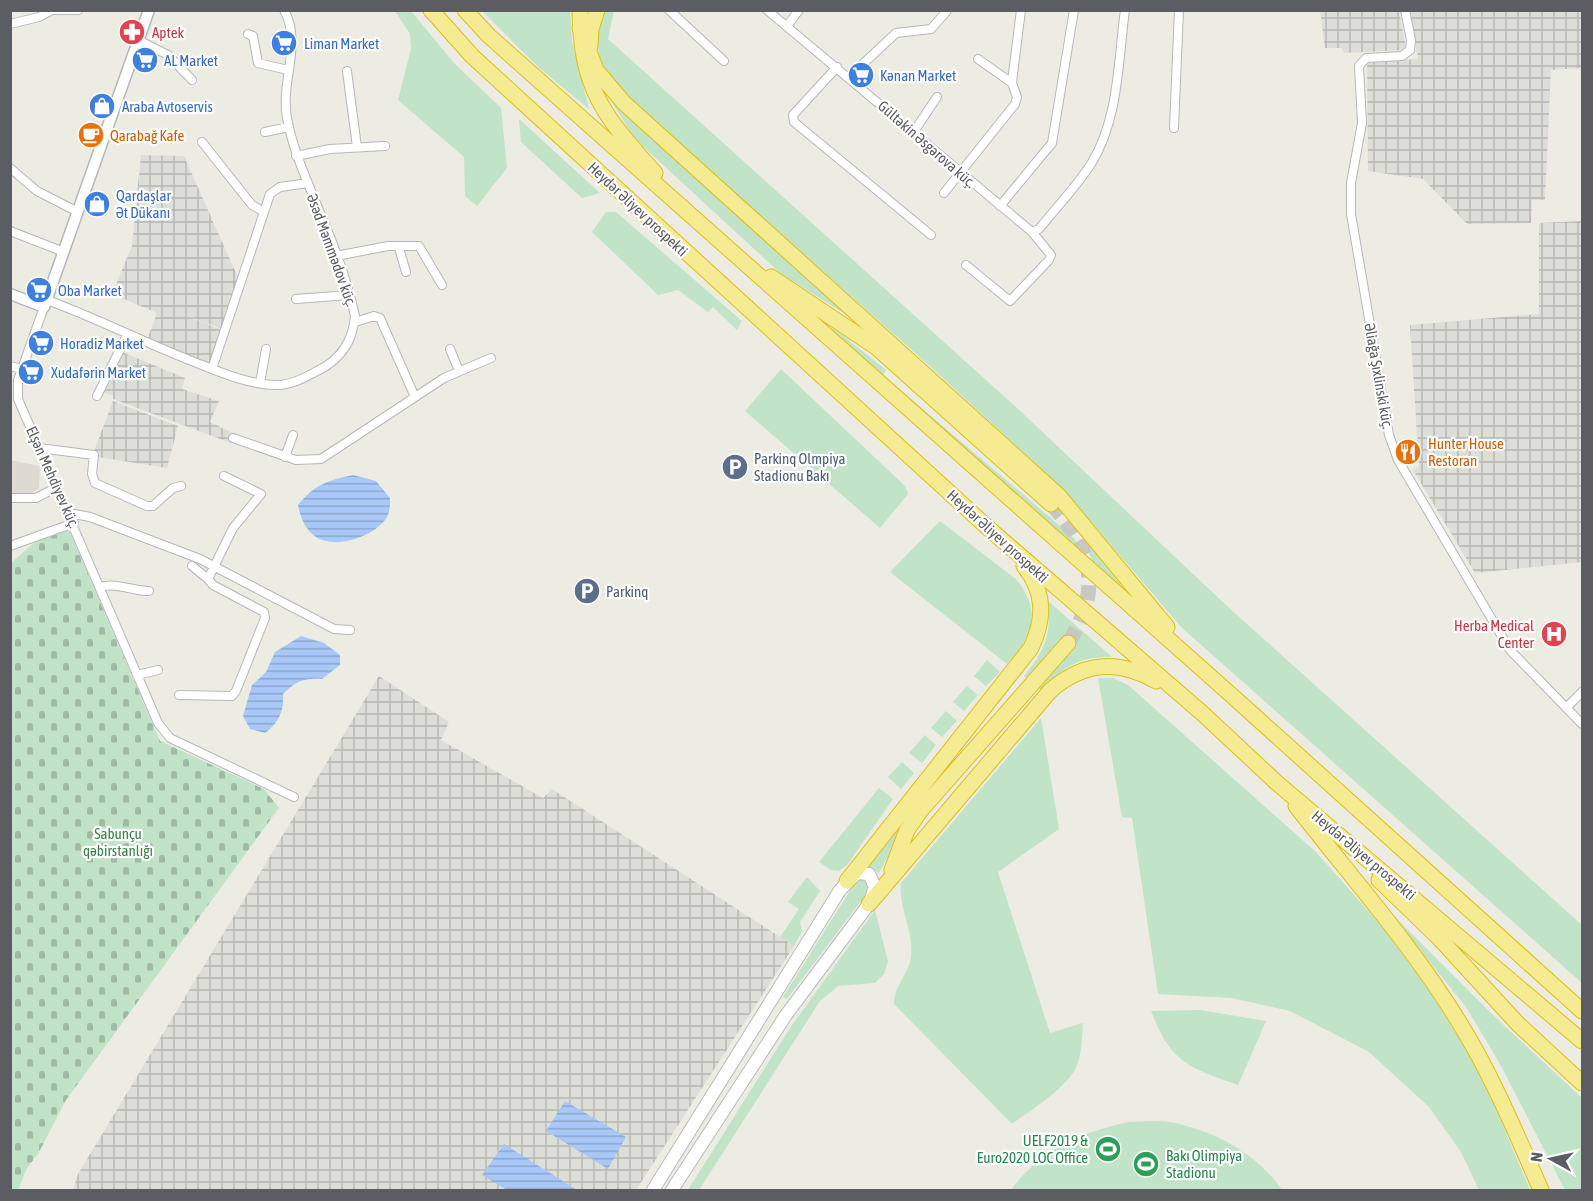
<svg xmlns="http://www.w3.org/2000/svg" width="1593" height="1201" font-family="'Asap Condensed',sans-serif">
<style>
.industrial{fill:url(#industrial-grid)}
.education{fill:#dddbd1}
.grass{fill:#c1e3c7}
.cemetery{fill:url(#cemetery-stones)}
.water{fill:url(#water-rules)}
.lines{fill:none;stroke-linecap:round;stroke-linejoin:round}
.motorway-tunnel{stroke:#c8c8c3;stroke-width:15;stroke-dasharray:15 8;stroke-linecap:butt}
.minor-casing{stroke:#b6b7bc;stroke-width:10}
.tertiary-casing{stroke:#b6b7bc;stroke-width:13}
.secondary-casing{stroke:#b9bac0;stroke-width:14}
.motorway-casing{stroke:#debf12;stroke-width:17}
.minor{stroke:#fff;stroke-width:8}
.tertiary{stroke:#fff;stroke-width:10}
.secondary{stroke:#fff;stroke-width:12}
.motorway{stroke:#f4eb93;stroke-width:15}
.labels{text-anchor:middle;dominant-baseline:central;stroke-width:4.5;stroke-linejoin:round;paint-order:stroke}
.health-label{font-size:15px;fill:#be3a42;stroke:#fff;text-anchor:start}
.shop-label{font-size:15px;fill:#366cbe;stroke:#fff;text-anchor:start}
.food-label{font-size:15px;fill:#c56008;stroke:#fff;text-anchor:start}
.street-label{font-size:15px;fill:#5b5d63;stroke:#fff}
.service-label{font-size:15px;fill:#4e5e75;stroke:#fff;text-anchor:start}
.park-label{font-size:15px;fill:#3c814a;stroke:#fff}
.leisure-label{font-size:15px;fill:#27864d;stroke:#fff;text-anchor:end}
</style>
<defs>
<pattern id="industrial-grid" width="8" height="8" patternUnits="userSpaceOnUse" patternTransform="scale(1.5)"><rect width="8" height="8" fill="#deded8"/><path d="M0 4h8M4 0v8" fill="none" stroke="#b7b7b3"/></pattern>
<pattern id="cemetery-stones" width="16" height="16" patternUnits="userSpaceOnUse" patternTransform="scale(1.5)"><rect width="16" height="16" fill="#c1e3c7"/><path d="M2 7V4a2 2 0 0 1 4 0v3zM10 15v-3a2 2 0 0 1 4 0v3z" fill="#a0bba5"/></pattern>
<pattern id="water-rules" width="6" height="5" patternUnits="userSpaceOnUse" patternTransform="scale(1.5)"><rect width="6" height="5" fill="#a8c8f8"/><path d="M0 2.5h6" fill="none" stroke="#8ca6cc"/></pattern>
</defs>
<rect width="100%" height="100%" fill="#edece3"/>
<path class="industrial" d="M1320,11H1399L1406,47L1403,50L1344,53L1342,48H1325Z
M1410,11H1582V68L1551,70L1545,200H1532L1531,223L1467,224L1423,179L1368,171L1367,62L1418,59Z
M141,155L184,156L239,280L222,329L173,310L222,330L209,365L147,340L157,313L112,294L132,246Z
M1582,221V562L1475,573L1413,470L1419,466L1410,325L1539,314V223Z
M122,352L185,378L182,389L219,401L210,422L235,434L231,443L113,399V396L103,392Z
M113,401L178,426L167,468L98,457V452L94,451Z
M379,676L449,722L441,740L543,798L552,789L794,946L636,1190H73L78,1174Z"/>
<path class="education" d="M10,460L40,466L39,488L29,496L11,493Z"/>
<path class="grass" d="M395,11H411L454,63L501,108L507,168L477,206L465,196L464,157L398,100L411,49L410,34Z
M482,11H570L572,41L589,109L537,66Z
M604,11H614L608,39L1017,408L1227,606L1582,925V983L1181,627L1064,490L924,361L622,93C596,65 593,46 604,11Z
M605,91L845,314L780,273L752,247L634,138Z
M519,120V119L600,193L582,198L521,142Z
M606,212H616L742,321L737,330L713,307L708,312L678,290L658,295L592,232Z
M800,310L841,334L886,370L883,375L1074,538L1081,555Z
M781,369L905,486L908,494L880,528L745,411Z
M940,521L1017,580C1042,612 1033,637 1007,664L890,572Z
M1086,540L1133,601L1093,566Z
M1048,601L1112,657C1077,657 1065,666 1042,691L1038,687L1076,641L1064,636L1030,681L1024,676C1046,649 1051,636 1048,601Z
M987,660L1000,672L986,686L974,676Z
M1098,678H1113L1128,685L1316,852L1379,923L1432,994L1483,1078L1530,1190H1479L1461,1152L1429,1107L1369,1052L1290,1011L1232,998L1158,994L1132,818L1122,817Z
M967,686L978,695L964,711L953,702Z
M946,711L957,721L942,737L931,728Z
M1041,718L1059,829L998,872L1050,1033L1083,1023C1082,1038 1082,1060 1073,1073C1058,1094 1032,1109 1012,1124L894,1004C894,985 910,973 911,956C914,930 898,908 901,883Z
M925,735L936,745L922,763L909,753Z
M902,762L914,773L901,789L888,777Z
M879,788L893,799L847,865L839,871L831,870L819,862Z
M906,813L910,816L879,873L866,865Z
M807,877L820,891L800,922L802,931L794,946L780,937L799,909L788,902Z
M866,877L870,889L787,999L783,997L858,878Z
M875,910L888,962L884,974L875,983L838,986L820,1001L699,1190H688L790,1028Z
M1388,910L1494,1016L1582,1098V1190H1565L1500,1064L1466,1007Z
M1200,1010L1266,1021L1238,1085C1188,1067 1171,1063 1151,1011Z
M1128,1122C1141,1122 1156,1120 1170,1122C1213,1130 1257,1153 1282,1190H1011C1041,1149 1080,1133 1128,1122Z"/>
<path class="cemetery" d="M69,530L160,741L264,789L279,808L66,1100L38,1154L27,1168L18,1190H11V563L35,542Z"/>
<path class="water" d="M353,475L376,481L390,498C390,504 390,512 387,517C376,536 336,550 316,537C305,530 300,516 298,505C314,485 328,480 353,475Z
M301,636L324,643L340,655V665L322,679C304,678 296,681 283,694C284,711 279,723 265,733L250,729L243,716L252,685L266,672L275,652Z
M565,1101L626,1137L608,1169L546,1131Z
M504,1144L577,1190H507L482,1175Z"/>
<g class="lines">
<path class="motorway-tunnel" d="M1051,504C1092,548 1103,590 1068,643"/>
<defs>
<path id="minor" d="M54,10H78
M669,10L724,61
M767,10L1032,232L1051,255L1049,260L1010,301L966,265
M1405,10L1411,40L1410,50L1402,56L1366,58L1359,66L1362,123L1351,183V214L1389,435L1398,460L1510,650L1582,724
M10,24L39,17L52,10
M787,26L799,10
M248,34L253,36L258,63L288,70
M140,41L168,55L192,80
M978,59L1012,83
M837,67L793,115L794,122L931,235
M347,71L357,147
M849,77L896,33L931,29L946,12
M1174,128L1179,10
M265,132L289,127
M913,133L937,97
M202,142L252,205L264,212
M296,156L330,149L385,146
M10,168L37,191L78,212
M944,193L1015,104L1017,97L1012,83L1013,74L1021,10
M1000,206L1052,143L1074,10
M10,231L64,252
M1032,232L1039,229C1056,208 1076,187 1091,164C1119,119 1118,61 1125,10
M399,248L406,272
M336,256L388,246H419L442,285
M296,299L349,295
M47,300C99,319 149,345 202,365C224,374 252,385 277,385C292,385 306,377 319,370C341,359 353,340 355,316C347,280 333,242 318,208C306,178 293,150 287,118C280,81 303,44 284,10
M44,307L18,380V399L158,723L170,738L294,797
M355,322L374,316L380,318L415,397
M450,349L459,371
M10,366L22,369
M212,369L270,194L280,187L308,183
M260,383L266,349
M97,396L127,335
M233,438L296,460L321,459L444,378L491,358
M39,448L94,455L92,474L95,483L147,506H153L173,488L181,486
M285,457L293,435
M10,498H36L57,487
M69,513L90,517L200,559L334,629L350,630
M10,546L74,523
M192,566L208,579
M100,587C115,582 133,591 149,591
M137,675L158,670
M179,695L232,696L236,691L265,618L264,612L213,585L208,579L233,528L261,494L224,476
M1566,708L1582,692"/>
<path id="tertiary" d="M10,294L44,307L149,10"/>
<path id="secondary" d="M653,1190L840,890L857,873L869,874L875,887L869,904L786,1015L672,1190"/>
<path id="motorway" d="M431,10L472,56L987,527L1202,713L1277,783L1582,1041
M465,10L489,36L1229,693L1582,1011
M580,10C581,90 604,116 655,173
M580,28L596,70L624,103L1059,496L1167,627
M590,46L591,29L597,10
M771,277L876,347L1051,504
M1296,806C1351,877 1412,945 1459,1022C1492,1075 1516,1133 1541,1190
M892,870L907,830L921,810L1068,643
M1379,880L1439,938L1518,1024L1582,1083
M847,881L1031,648C1045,618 1045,592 1024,566
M869,904L1050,691C1083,662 1118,659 1156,681"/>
</defs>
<use href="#minor" class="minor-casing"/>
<use href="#tertiary" class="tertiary-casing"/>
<use href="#secondary" class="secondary-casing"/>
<use href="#motorway" class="motorway-casing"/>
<use href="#minor" class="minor"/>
<use href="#tertiary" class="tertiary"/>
<use href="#secondary" class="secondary"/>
<use href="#motorway" class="motorway"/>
</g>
<defs>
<symbol id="pharmacy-disc" viewBox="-11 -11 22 22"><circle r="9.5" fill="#e0444e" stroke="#fff"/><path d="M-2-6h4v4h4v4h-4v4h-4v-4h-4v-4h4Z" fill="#fff"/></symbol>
<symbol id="supermarket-disc" viewBox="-11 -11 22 22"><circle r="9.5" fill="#3f7fe0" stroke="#fff"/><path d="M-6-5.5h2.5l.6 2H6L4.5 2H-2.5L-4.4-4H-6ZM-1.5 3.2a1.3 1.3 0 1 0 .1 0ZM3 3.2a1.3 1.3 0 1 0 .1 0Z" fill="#fff"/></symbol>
<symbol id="shop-disc" viewBox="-11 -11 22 22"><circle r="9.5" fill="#3f7fe0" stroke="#fff"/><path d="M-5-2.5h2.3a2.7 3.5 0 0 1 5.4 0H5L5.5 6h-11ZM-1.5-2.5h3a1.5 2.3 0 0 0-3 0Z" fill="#fff"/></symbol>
<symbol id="cafe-disc" viewBox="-11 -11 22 22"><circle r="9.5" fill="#e8710a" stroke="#fff"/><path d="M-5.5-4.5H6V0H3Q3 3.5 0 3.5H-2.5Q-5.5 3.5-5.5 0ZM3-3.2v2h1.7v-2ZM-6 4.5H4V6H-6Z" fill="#fff"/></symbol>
<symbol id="restaurant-disc" viewBox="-11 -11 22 22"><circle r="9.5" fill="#e8710a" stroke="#fff"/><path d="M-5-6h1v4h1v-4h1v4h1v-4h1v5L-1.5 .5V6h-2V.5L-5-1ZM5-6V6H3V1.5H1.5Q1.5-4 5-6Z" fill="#fff"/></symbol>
<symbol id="parking-disc" viewBox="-11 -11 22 22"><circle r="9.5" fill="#5c6f8a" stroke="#fff"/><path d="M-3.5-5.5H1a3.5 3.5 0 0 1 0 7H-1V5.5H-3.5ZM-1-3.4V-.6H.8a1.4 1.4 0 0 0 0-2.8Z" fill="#fff"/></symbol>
<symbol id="hospital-disc" viewBox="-11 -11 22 22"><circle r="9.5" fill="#e0444e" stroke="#fff"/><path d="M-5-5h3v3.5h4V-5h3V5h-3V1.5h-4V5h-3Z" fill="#fff"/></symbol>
<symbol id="stadium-disc" viewBox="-11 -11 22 22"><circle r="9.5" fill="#2e9e5b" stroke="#fff"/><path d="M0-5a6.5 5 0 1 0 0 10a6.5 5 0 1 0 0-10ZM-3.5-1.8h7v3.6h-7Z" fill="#fff"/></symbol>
</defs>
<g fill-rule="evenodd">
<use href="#pharmacy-disc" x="117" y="17" width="30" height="30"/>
<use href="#supermarket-disc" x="269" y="28" width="30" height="30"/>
<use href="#supermarket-disc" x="130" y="45" width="30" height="30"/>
<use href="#supermarket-disc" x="846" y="60" width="30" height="30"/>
<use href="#shop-disc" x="87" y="91" width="30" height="30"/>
<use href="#cafe-disc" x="76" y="120" width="30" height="30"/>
<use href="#shop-disc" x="82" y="189" width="30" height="30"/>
<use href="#supermarket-disc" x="24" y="275" width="30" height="30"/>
<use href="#supermarket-disc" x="26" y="328" width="30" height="30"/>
<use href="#supermarket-disc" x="16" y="357" width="30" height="30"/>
<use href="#restaurant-disc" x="1393" y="437" width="30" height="30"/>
<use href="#parking-disc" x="720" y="452" width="30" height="30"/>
<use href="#parking-disc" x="572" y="576" width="30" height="30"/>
<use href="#hospital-disc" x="1539" y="619" width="30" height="30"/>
<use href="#stadium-disc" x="1093" y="1134" width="30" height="30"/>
<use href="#stadium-disc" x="1131" y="1149" width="30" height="30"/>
</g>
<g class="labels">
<g class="health-label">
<text x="152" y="32">Aptek</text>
<text x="1534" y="625" text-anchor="end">Herba Medical<tspan x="1534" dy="17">Center</tspan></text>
</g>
<g class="shop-label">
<text x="304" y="43">Liman Market</text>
<text x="164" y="60">AL Market</text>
<text x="880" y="75">Kənan Market</text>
<text x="122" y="106">Araba Avtoservis</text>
<text x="116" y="195">Qardaşlar<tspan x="116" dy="17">Ət Dükanı</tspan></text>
<text x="58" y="290">Oba Market</text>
<text x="60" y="343">Horadiz Market</text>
<text x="51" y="372">Xudafərin Market</text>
</g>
<g class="food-label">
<text x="110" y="135">Qarabağ Kafe</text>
<text x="1428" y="443">Hunter House<tspan x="1428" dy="17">Restoran</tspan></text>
</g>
<g class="street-label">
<text transform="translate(927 144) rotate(41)">Gültəkin Əsgərova küç.</text>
<text transform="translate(638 209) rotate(43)">Heydər Əliyev prospekti</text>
<text transform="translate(332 250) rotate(70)">Əsəd Məmmədov küç.</text>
<text transform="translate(1379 376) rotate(80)">Əliağa Şıxlinski küç.</text>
<text transform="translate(53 477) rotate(66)">Elşən Mehdiyev küç.</text>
<text transform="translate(998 536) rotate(42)">Heydər Əliyev prospekti</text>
<text transform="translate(1364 855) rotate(40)">Heydər Əliyev prospekti</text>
</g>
<g class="service-label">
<text x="754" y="458">Parkinq Olmpiya<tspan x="754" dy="17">Stadionu Bakı</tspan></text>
<text x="606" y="591">Parkinq</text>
</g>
<g class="park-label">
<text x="118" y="833">Sabunçu<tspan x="118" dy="17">qəbirstanlığı</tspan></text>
</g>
<g class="leisure-label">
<text x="1088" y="1140">UELF2019 &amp;<tspan x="1088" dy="17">Euro2020 LOC Office</tspan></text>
<text x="1166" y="1155" text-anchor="start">Bakı Olimpiya<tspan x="1166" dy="17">Stadionu</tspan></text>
</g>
</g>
<rect width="1593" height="1201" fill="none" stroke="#5b5d63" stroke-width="24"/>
<g transform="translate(1551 1159) rotate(278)" stroke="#ffffff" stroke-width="4.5" paint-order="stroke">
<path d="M0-4.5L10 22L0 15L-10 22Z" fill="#5b5d63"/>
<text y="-9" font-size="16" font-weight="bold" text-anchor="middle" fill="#5b5d63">N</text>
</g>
</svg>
